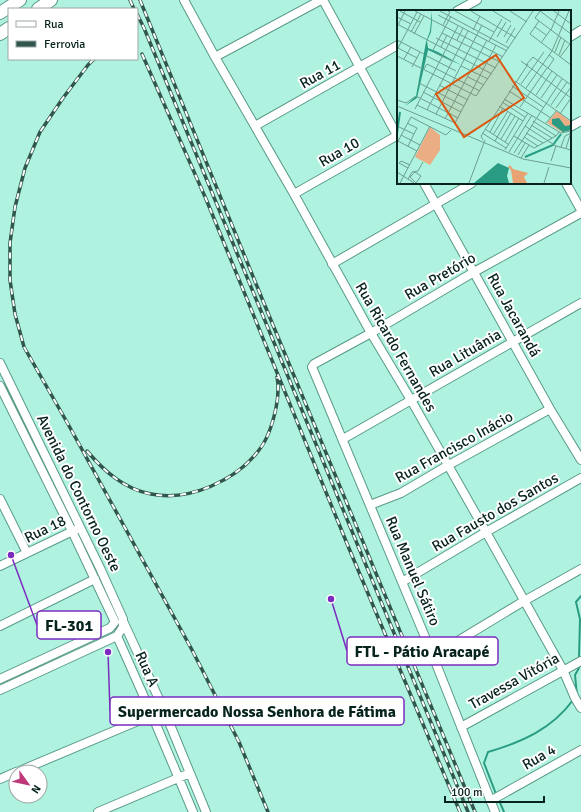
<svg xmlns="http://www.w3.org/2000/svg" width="581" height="812" font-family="Signika,sans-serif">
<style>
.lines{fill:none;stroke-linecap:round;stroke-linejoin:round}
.stream{stroke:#299c83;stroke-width:2}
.minor-casing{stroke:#599a89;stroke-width:10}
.highway-casing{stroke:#599a89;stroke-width:14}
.minor{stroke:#fff;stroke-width:8}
.highway{stroke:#fff;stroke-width:12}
.rail-casing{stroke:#31564d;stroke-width:3.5}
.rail{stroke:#fff;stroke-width:2;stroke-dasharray:6;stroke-linecap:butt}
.labels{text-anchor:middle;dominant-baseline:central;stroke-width:4;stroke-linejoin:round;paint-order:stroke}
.street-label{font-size:15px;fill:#07231d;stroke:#fff}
.inset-river{fill:none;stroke:#299c83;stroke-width:2}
.inset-road{fill:none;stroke:#6c9f91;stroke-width:1}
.view{fill:#dd560d;fill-opacity:0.15;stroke:#dd560d;stroke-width:2}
.inset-edge{fill:none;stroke:#07231d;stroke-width:2}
.leader{fill:none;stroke:#7b2cbf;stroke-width:1.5}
.callout-dot{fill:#7b2cbf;stroke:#fff;stroke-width:1.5}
.callout{fill:#fff;stroke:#7b2cbf;stroke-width:1.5}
.callout-label{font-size:16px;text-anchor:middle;font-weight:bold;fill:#07231d}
</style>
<rect width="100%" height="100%" fill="#aff2df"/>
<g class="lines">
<path class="stream" d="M579,658L580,619L576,602L581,596
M577,695L575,675L579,668V665
M496,794L484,763L488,752C522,742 552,729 573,700
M498,798L504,812"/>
<defs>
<path id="minor" d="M184,0L215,57L294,194L371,333L411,400L486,532L563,670L575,698L581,708
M323,0L398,137
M457,11L477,0
M570,37L581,30
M215,57L321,0
M255,126L398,45
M570,127L581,121
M424,183L550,409L581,460
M566,183L581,210
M294,194L398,135
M332,264L472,183
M0,363L100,568L123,619V627L117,636L0,690
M0,386L72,531L115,622L110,628L0,679
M343,439L581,303
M0,499L27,553
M370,505L401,493L447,466L550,409
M0,566L77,529
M402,582L486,532L581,478
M123,621L164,710L206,812
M0,626L95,579
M117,636L152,715L193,812
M433,656L524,601L581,569
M461,727L581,661
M17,772L164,710
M0,779L16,772
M490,801L581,750
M98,812L190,773
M495,812L433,656L312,367L314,364L371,333L474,272L581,213"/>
<path id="highway" d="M38,9L51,0
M0,13L20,0
M0,34L9,28"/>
</defs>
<use href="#minor" class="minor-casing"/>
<use href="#highway" class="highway-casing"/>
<use href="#minor" class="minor"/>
<use href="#highway" class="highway"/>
<defs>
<path id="rail" d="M130,0L134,9
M140,0L263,301L475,812
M137,14L144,28L468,812
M142,54L206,199L348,546L460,812
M94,59L88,65L63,98L40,132L25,168L15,207L10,243V280L15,314L24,347L68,424L191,648L239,742L268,812
M87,451C104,471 124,489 151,494C189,502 237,480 259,450C268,439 273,422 276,408C278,398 279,387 277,377"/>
</defs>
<use href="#rail" class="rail-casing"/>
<use href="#rail" class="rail"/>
</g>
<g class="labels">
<g class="street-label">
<text transform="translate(320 74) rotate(-29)">Rua 11</text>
<text transform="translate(339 152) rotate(-30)">Rua 10</text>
<text transform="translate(440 276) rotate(-30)">Rua Pretório</text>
<text transform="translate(514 315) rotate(61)">Rua Jacarandá</text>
<text transform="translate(396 347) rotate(60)">Rua Ricardo Fernandes</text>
<text transform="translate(465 353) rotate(-30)">Rua Lituânia</text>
<text transform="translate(454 447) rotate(-29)">Rua Francisco Inácio</text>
<text transform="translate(79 493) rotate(64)">Avenida do Contorno Oeste</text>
<text transform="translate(495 512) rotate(-30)">Rua Fausto dos Santos</text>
<text transform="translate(45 529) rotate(-26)">Rua 18</text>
<text transform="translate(413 571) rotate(67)">Rua Manuel Sátiro</text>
<text transform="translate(147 669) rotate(66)">Rua A</text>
<text transform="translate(514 681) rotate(-29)">Travessa Vitória</text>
<text transform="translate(539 757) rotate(-30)">Rua 4</text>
</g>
</g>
<g transform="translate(397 10)">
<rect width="174" height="174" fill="#aff2df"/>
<path d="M160,101L174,112V120L165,122L150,113ZM33,117L43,125V140L33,155L18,147Z" fill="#ebad84"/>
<path d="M113,155L116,159L131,163L127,167L130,173H116L114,160L111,157Z" fill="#e9a272"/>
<path d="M35,1V10L34,22L30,31L31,38L41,42L64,55L31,40L20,88L8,96L19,86L29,32L33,21ZM162,108L168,116L174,115V120L166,122L155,114V109ZM101,153L112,158L110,166L112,173H77Z" fill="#299c83"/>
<path class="inset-river" d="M0,123L3,102M128,147L156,135L164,124"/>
<path class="inset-road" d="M3,1L23,12M18,1L106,47M43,1L112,38M58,1L97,22M74,1L119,28M96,1L114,12M113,1L130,12M143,1L138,8L174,35M143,1L174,24M157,1L174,14M41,5L110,41M0,7L14,14M0,14L95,64M46,15L53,2L51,1M0,17L8,1M138,17L149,25M76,20L83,6M154,20L162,1M14,22L24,4M45,23L103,52M17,24L27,6M133,24L174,55M133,24L142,11M100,27L109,12M107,27L114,15M39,28L99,58M0,30L27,44M60,30L66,18M92,31L105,9M109,33L118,18M144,33L154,19M44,37L50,25M1,38L20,48M0,40L20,2M36,40L54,6M158,42L164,27M38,43L55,51M162,45L168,30M0,46L79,86L136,1M30,46L59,61M163,47L173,34M7,49L14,37M124,51L174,88M129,55L136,47L174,75M64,56L91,69M15,57L23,42M151,58L157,49L152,45M27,59L30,54L83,81M71,67L87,75M118,71L174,111M22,73L67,96M124,74L147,42M42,75L71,90M115,76L146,97M129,78L155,41L172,1M112,81L154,108M26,82L64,102M139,85L155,61M144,88L160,65M107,89L164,123L174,121M0,90L9,93L19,86L61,108M105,92L128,107M20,95L58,113L99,35M154,95L170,72M0,96L126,149L174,158M102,96L126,111M123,97L150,58M159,98L174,77M18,99L61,16M30,100L71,21M39,104L85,15M163,104L174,88M48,109L90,30M136,111L159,126M10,113L20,118L11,136M149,113L160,100M134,115L155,128M128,116L159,136M2,117L17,124M88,119L111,134M93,122L106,98M85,123L109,138M129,123L146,133M4,125L23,135M96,125L111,101M117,126L137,138L159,126L162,122M127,127L141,136M104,129L118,106M86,130L84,126L131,54M1,131L20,141M98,131L114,103M108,132L122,108M0,133L14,107L49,125L54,120M164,137L168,126L174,123M169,138L174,122M108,140L131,103M112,142L135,105M117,143L165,69M121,145L128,133M124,148L132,135M154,151L159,136L174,140M11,158L2,153L4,151L13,155M0,162L17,173M11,169L15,162L21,161L26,152M3,173L33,116M19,173L13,167L18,162L24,166L19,173M72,173L88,130M147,173L152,157"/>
<path class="view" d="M99,45L127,88L67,127L39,84Z"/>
<rect width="174" height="174" class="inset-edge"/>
</g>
<path class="leader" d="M11 555L37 625M331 599L347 651M108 652L110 711"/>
<g class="callout-dot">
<circle cx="11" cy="555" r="4"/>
<circle cx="331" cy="599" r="4"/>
<circle cx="108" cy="652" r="4"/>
</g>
<g class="callout">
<rect x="37" y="611" width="64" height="28" rx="4"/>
<rect x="347" y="637" width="151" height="28" rx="4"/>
<rect x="110" y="697" width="294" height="28" rx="4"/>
</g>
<g class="callout-label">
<text x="69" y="631">FL-301</text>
<text x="422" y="657">FTL - Pátio Aracapé</text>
<text x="257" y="717">Supermercado Nossa Senhora de Fátima</text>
</g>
<rect x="8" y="8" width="130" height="52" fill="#ffffff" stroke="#9ca7a5"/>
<rect x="16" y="21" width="20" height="6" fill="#ffffff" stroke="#9ca7a5"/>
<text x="44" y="28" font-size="12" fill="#07231d">Rua</text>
<rect x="16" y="41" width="20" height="6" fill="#31564d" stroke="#9ca7a5"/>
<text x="44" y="48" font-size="12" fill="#07231d">Ferrovia</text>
<g transform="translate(28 784) rotate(123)"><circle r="19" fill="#ffffff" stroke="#9ca7a5"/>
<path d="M0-3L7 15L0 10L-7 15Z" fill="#bf3879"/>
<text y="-6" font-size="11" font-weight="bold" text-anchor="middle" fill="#07231d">N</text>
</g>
<path d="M445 796v6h99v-6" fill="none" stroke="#07231d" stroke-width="2"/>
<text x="451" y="796" font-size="12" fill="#07231d" stroke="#ffffff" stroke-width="3" paint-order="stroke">100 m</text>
</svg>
